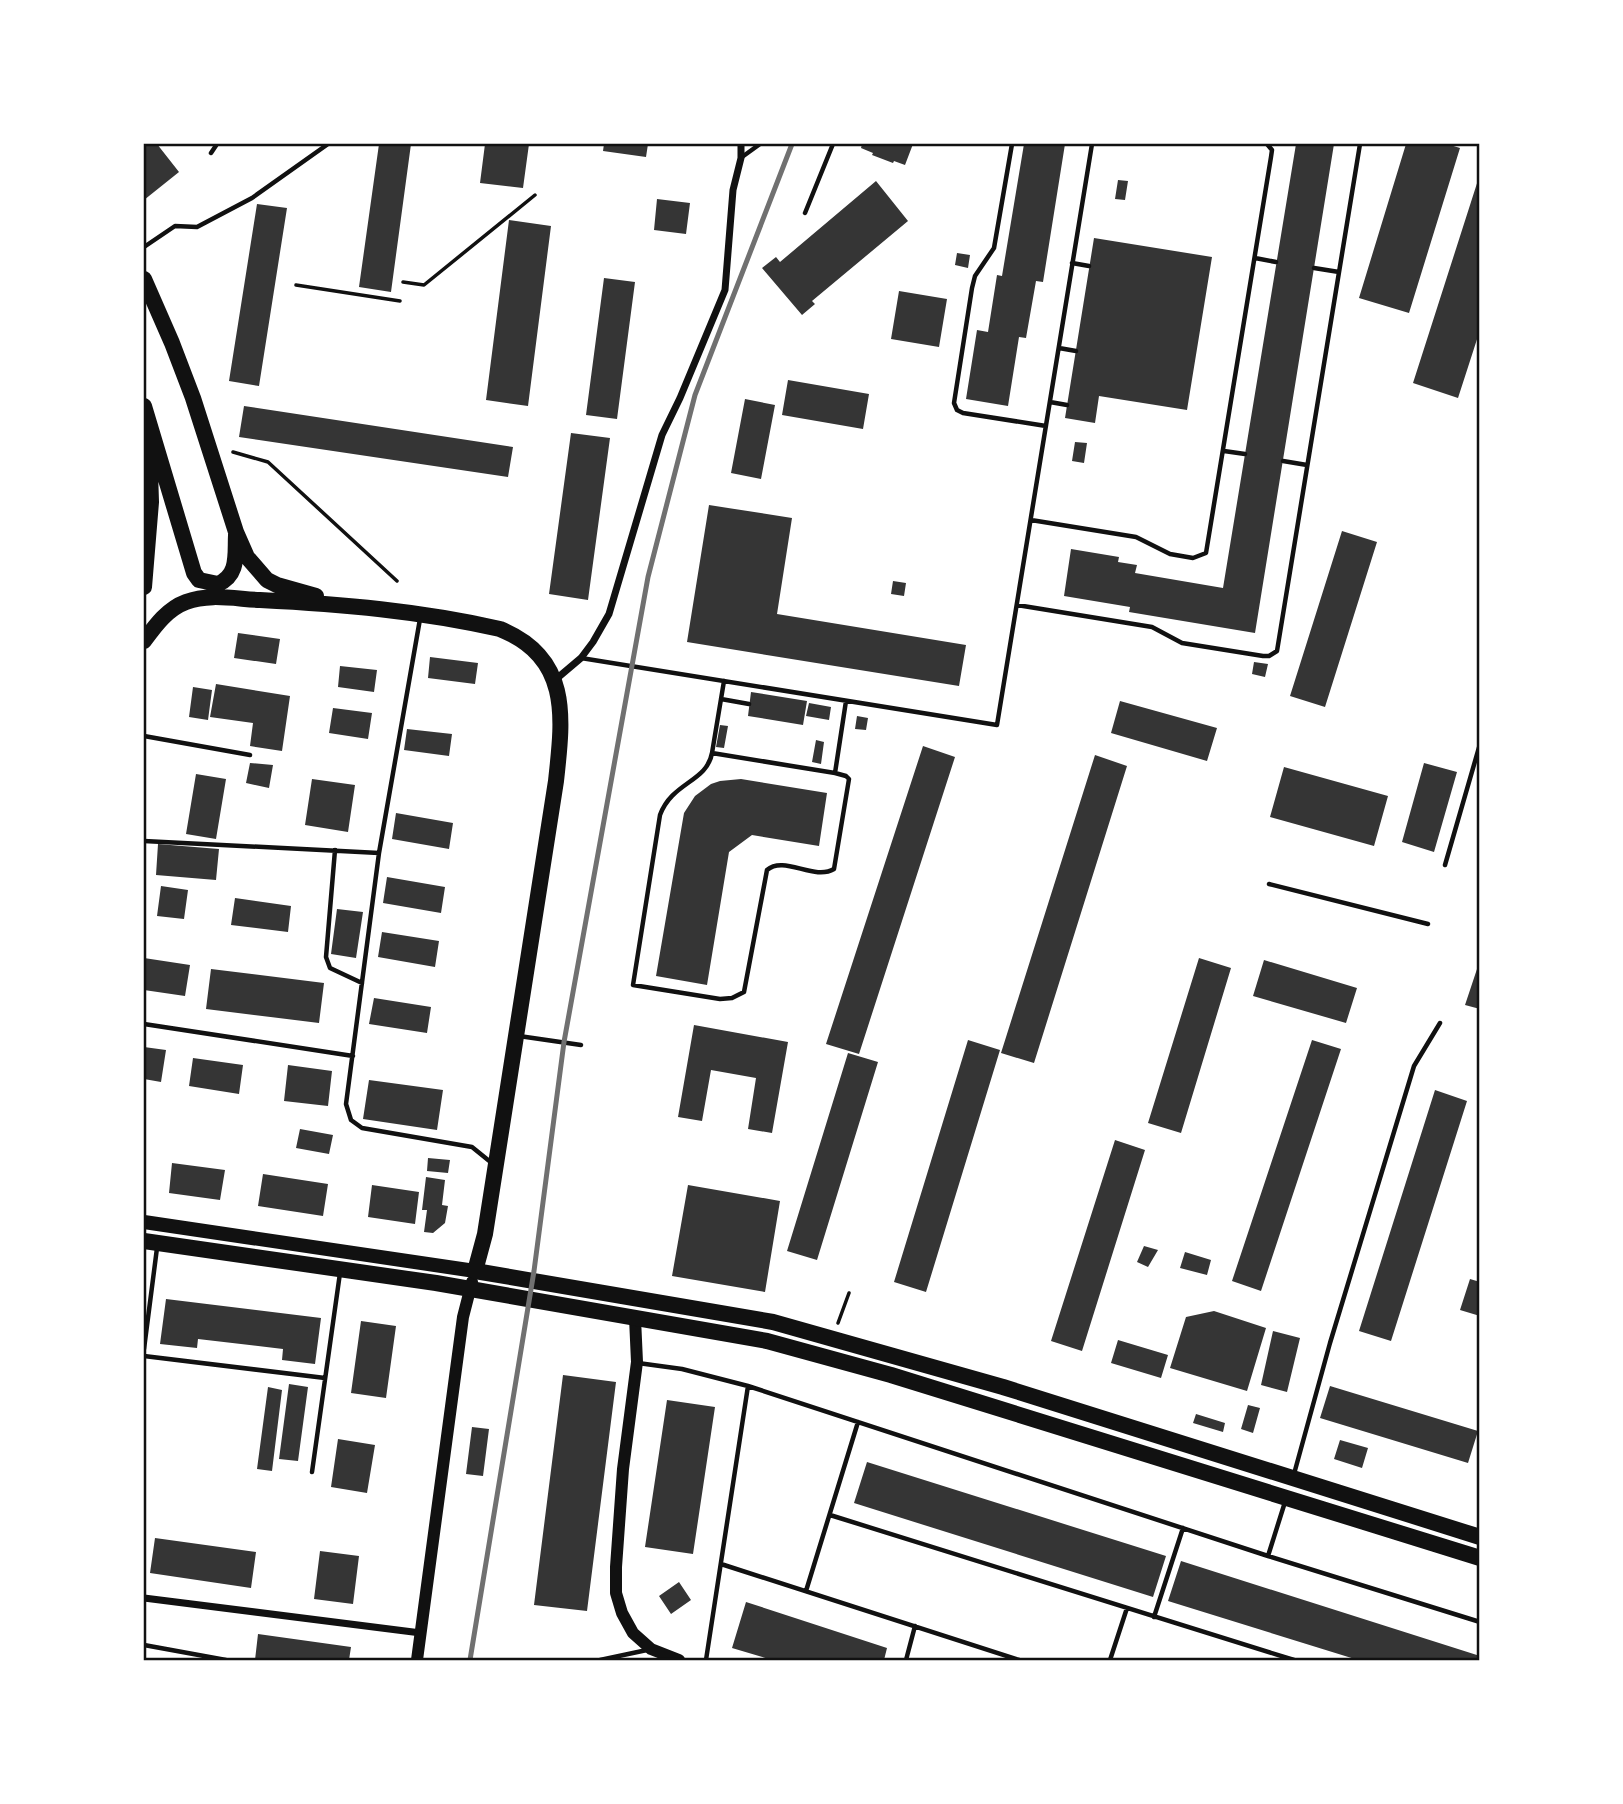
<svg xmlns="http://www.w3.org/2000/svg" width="1623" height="1804" font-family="'PT Sans',sans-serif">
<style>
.building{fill:#353535}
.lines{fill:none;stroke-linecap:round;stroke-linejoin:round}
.path{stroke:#111;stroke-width:3.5}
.service{stroke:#111;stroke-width:4.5}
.minor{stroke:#111;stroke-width:7}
.tertiary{stroke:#111;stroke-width:12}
.secondary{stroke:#111;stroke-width:14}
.primary{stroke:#111;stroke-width:16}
.rail{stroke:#707070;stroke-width:5}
.neatline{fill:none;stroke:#111;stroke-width:2.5}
</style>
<rect width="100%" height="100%" fill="#fff"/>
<path class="building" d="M144,144H157L179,172L144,200Z
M379,144H411L391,292L359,287Z
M485,144H529L523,188L480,183Z
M604,144H648L646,157L603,151Z
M862,144H913L905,165L894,161L893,163L872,155L873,153L861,148Z
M1024,144H1065L1043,282L1036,281L1026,338L1019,337L1008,406L966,399L977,330L988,332L997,275L1002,276Z
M1296,144H1334L1255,633L1129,612L1130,607L1064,596L1071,549L1119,557L1118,562L1137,565L1135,573L1223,588Z
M1406,144H1447L1460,148L1409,313L1359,298Z
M1479,177L1480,330L1458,398L1413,383Z
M1118,180L1128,181L1125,200L1115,199Z
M876,181L908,221L812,301L815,304L802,315L762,268L776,257L780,262Z
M657,199L690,203L686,234L654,230Z
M257,204L287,208L259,386L229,381Z
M509,220L551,226L528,406L486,400Z
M1094,238L1212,257L1187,410L1099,396L1095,423L1065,418Z
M957,253L970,255L968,268L955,265Z
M604,278L635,282L617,419L586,415Z
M899,291L947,299L939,347L891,339Z
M788,380L869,394L863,429L782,415Z
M745,399L775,405L761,479L731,473Z
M244,406L513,447L508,477L239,437Z
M571,433L610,438L588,600L549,594Z
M1075,442L1087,443L1084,463L1072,461Z
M709,505L792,518L777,614L966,645L959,686L687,642Z
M1342,531L1377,542L1325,707L1290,696Z
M893,581L906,583L904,596L891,594Z
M238,633L280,639L276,664L234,658Z
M430,657L478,663L475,684L428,678Z
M1254,662L1268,664L1265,677L1252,674Z
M340,666L377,670L374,692L338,687Z
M216,684L290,696L282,751L250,746L253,723L210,717Z
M193,687L212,690L208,720L189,717Z
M751,692L807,701L803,725L748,716Z
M1120,701L1217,728L1207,761L1111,733Z
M809,703L831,707L829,720L806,716Z
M333,708L372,713L368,739L329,733Z
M857,716L868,718L866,730L855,729Z
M720,725L728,726L724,748L716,747Z
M407,729L452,734L449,756L404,750Z
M816,740L824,742L821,764L812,762Z
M923,746L955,757L859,1054L826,1044Z
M1095,755L1127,766L1034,1063L1001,1053Z
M250,763L273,765L269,788L246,783Z
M1424,763L1457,772L1434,852L1402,842Z
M1284,767L1388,796L1374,846L1270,817Z
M196,774L226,779L216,839L186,834Z
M312,779L355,785L348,832L305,825Z
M741,779L827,793L819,846L752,835L729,852L707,985L656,976L684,813L695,796L711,784L720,781Z
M396,813L453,823L449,849L392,839Z
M158,844L219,849L216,880L156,875Z
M387,877L445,887L441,913L383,903Z
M161,886L188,890L184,919L157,916Z
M235,898L291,906L288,932L231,925Z
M337,909L363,912L356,958L331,954Z
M382,932L439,941L435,967L378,957Z
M144,958L190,965L185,996L144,990Z
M1199,958L1231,968L1181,1133L1148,1123Z
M1264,960L1357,988L1346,1023L1253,996Z
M1480,960V1009L1465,1005Z
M211,969L324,983L319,1023L206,1009Z
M374,998L431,1007L427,1033L369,1024Z
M694,1025L788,1042L772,1133L748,1129L756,1078L711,1070L702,1121L678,1117Z
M968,1040L1000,1050L926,1292L894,1282Z
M1312,1040L1341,1049L1261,1291L1232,1281Z
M144,1047L166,1050L161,1082L144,1079Z
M848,1053L878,1062L817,1260L787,1251Z
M193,1058L243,1065L239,1094L189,1086Z
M288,1065L332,1071L328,1106L284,1101Z
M369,1080L443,1090L437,1130L363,1119Z
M1435,1090L1467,1101L1391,1341L1359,1331Z
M300,1129L333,1135L329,1154L296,1148Z
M1115,1140L1145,1150L1082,1351L1051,1341Z
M428,1158L450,1160L448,1173L427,1171Z
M172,1163L225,1170L220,1200L169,1193Z
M263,1174L328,1184L323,1216L258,1206Z
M426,1177L445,1180L442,1205L448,1206L445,1223L433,1233L424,1232L427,1210H422Z
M372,1185L419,1192L415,1224L368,1217Z
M688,1185L780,1201L765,1292L672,1276Z
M1144,1246L1158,1250L1148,1267L1137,1262Z
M1185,1252L1211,1260L1207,1275L1180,1268Z
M1470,1279L1480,1282V1316L1460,1310Z
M166,1299L321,1318L315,1364L282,1360L283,1349L198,1339L197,1348L160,1344Z
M1214,1311L1266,1328L1247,1391L1170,1368L1186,1317Z
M361,1321L396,1326L386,1398L351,1393Z
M1273,1331L1300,1338L1287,1392L1261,1385Z
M1118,1340L1168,1355L1161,1378L1111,1363Z
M563,1375L616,1382L587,1611L534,1605Z
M289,1384L308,1387L298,1461L279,1459Z
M1330,1386L1478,1431L1468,1463L1320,1418Z
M268,1387L282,1390L272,1471L257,1469Z
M667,1400L715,1407L693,1554L645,1547Z
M1248,1405L1260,1408L1253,1433L1241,1429Z
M1196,1414L1225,1423L1223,1432L1193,1423Z
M472,1427L489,1429L483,1476L466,1474Z
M338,1439L375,1445L367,1493L331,1487Z
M1340,1440L1368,1448L1362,1468L1334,1459Z
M867,1462L1166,1556L1153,1597L854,1503Z
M155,1538L256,1552L251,1588L150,1573Z
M320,1551L359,1556L353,1604L314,1599Z
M1181,1561L1480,1656V1660H1358L1168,1601Z
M679,1582L691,1600L671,1614L659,1596Z
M746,1602L887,1648L884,1660H772L732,1648Z
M258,1634L351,1647L349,1660H255Z"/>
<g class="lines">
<path class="path" d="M403,282L424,285L535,195
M296,285L400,301
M233,452L268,462L397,581
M838,1323L849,1293"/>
<path class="service" d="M1012,144L994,248L975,276L972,288L954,403L957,410L963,413L1046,426
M211,153L217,144
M742,157L760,144
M805,213L833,144
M144,247L175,226L197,227L252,198L328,144
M1255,258L1276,262
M1072,263L1089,266
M1314,268L1339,272
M1059,348L1076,351
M1050,402L1067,405
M1224,451L1245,454
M1283,461L1307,465
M1031,520L1136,537L1170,554L1193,558L1206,553L1271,157L1272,150L1267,144
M1017,605L1152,627L1182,643L1263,656H1269L1277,651L1360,144
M420,619L379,853L346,1104L351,1120L362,1128L472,1147L493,1164
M581,658L997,725L1092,144
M724,681L712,753L835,773L846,701
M721,699L749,704
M144,736L250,755
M712,753C707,782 672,782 660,815L633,985L720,999L732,998L744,992L767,870C784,855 814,881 834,869L849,779L846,776L835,773
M144,841L379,853
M335,850L326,957L330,968L362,983
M1445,865L1480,744
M1269,884L1428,924
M144,1024L353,1056
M519,1036L581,1045
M144,1349L157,1248
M144,1356L325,1378
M638,1363L682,1369L748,1386L1268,1556L1480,1622
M312,1472L340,1273
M1294,1474L1330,1343L1414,1066L1440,1023
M830,1515L1294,1660
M1268,1556L1285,1502
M721,1564L1019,1660
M806,1591L858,1422
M1154,1617L1183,1528
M144,1645L226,1660
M600,1660L647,1650
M706,1660L748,1386
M906,1660L915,1626
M1110,1660L1127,1608"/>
<path class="minor" d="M555,680L581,658L593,642L609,614L662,435L680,398L725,290L733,190L741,158V144
M144,1598L421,1633"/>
<path class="tertiary" d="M635,1318L637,1362L623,1469L616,1567V1593L622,1613L633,1633L651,1649L679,1660
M417,1660L463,1317L472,1282"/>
<path class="secondary" d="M144,1222L475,1271"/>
<path class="primary" d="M144,279L172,343L193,398L236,532L247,557L267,580L277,585L316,596
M144,406L194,573L199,580L218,584C239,575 235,555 236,535
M144,587L151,502L149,440
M144,641C155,626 167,609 186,602C209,593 236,599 260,600C341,604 421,611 500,629C571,658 563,717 556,781L485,1234L475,1271L773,1322L1003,1387L1480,1537
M144,1241L436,1283L767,1341L891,1375L1480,1558"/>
<path class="rail" d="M470,1660L534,1271L564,1042L648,577L695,395L792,144"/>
</g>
<rect width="1623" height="1804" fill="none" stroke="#ffffff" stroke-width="290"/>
<rect x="145" y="145" width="1333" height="1514" class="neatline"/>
</svg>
